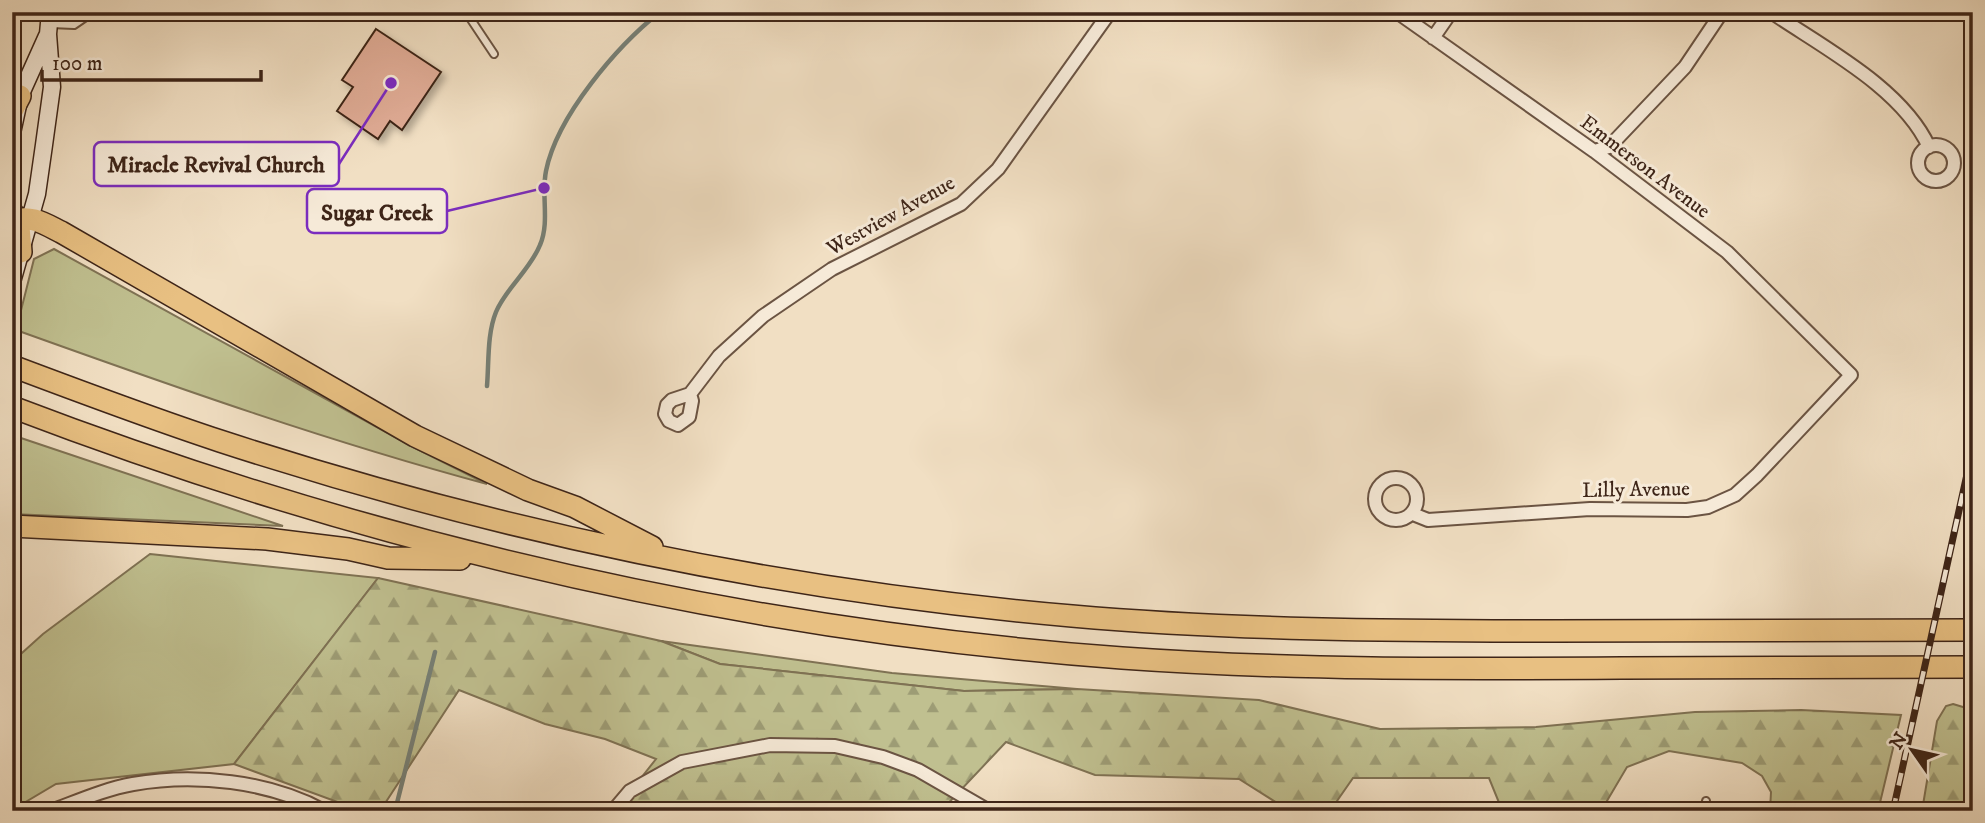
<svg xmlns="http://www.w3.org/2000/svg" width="1985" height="823" font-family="'IM FELL DW Pica',serif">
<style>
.grass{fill:#c0c090;stroke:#7f7254;stroke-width:2}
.forest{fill:url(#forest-firs);stroke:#7f7254;stroke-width:2}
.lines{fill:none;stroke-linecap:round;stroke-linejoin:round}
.stream{stroke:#768077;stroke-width:4.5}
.building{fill:#dfab95;stroke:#3e2518;stroke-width:2;filter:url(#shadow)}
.service-casing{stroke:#6b5443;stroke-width:10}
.minor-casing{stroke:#6b5443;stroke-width:16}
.secondary-casing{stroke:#3e2518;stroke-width:19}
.motorway-casing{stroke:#3e2518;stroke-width:24}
.service{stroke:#f6ead8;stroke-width:6}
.minor{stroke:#f6ead8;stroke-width:12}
.secondary{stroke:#f6ead8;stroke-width:16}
.motorway{stroke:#e8c082;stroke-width:21}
.rail-casing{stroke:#3e2518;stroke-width:7}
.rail{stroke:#f6ead8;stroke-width:4.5;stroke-dasharray:13;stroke-linecap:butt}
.labels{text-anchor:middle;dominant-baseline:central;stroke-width:6;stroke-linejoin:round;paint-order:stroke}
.street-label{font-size:21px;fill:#3e2518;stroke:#f6ead8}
.leader{fill:none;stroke:#7b2cbf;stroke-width:2.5}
.callout-dot{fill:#7b2cbf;stroke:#f6ead8;stroke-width:2.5}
.callout{fill:#f6ead8;stroke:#7b2cbf;stroke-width:2.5}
.callout-label{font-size:23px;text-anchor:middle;font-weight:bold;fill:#3e2518}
</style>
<defs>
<pattern id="forest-firs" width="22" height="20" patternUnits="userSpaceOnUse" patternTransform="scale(1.75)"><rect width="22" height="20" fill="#c0c090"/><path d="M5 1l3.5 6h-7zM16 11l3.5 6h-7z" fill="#9d9c75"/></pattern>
<filter id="shadow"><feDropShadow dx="4.5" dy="4.5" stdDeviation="3.5" flood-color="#0004"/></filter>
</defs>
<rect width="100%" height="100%" fill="#f1dfc3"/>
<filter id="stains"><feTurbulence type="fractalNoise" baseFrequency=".00286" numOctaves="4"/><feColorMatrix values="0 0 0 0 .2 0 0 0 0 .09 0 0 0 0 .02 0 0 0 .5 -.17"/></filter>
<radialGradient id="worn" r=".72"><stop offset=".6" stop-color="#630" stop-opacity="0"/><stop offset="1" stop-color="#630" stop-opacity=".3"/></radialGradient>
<path class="grass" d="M54,249L413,447L487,484C327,441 172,386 16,330L34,259Z
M12,435L283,526L12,514Z
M150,554L378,578L234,764L56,784L12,810V662L43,634Z
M661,641L892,673L1077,689L964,691L720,664Z"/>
<path class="forest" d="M378,578L661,641L720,664L964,691L1077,689L1259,700L1380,729L1536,727L1695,712L1801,710L1901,715L1878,811H1770L1771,792L1762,776L1742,763L1669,751L1627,767L1601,811L1502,810L1489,778H1353L1330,811H1290L1239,779L1095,775L1006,742L941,811H615L656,759L605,739L545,724L459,690L380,811H362L234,764Z
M1953,704L1973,710V811H1922L1937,721L1946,706Z"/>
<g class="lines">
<path class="stream" d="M487,386C489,362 487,334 496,312C506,288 530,270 540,245C550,222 541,195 546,171C557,116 617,46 660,12
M399,811L397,803L435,652"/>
</g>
<path class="building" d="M376,29L441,72L402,130L390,121L378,139L337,111L353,87L342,80Z"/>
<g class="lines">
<defs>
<path id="service" d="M466,12L494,54
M51,24L74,25L93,12
M1704,811L1706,801"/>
<path id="minor" d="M1397,12L1594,151L1727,252L1851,375L1757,475L1735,495L1708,507L1687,510L1590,509L1428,520L1413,514
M1771,12C1824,48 1902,88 1929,147
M1433,38L1451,12
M1918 163a18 18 0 1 1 36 0a18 18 0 1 1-36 0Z
M1594,151L1609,147L1685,67L1722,12
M690,394L692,401L689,417L678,425L669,421L665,414L667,405L672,400L690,394L719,356L763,316L832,269L961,204L998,169L1110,12
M1375 499a21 21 0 1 1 42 0a21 21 0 1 1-42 0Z
M51,811C78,801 105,789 133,784C195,773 269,781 324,811
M613,811L630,791L682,762L770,745L835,746L883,757L918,770L989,811"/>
<path id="secondary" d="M12,133L20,96L47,36
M12,282L37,194L44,145L52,87L48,34L50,12"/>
<path id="motorway" d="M12,111L20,96
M12,212L19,226L21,252
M12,221C30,214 45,224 61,232L415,436L528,490L575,507L652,547
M12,366C81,392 150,418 220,441C496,531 782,591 1072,616C1231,630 1392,631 1552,631C1692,631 1832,631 1973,630
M12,407C368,543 741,630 1122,658C1288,670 1455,669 1622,668C1739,667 1856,668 1973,667
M12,526L267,539L348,549L388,558L460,559"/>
</defs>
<use href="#service" class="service-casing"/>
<use href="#minor" class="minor-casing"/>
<use href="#secondary" class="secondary-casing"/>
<use href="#motorway" class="motorway-casing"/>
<use href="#service" class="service"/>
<use href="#minor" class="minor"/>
<use href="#secondary" class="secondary"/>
<use href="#motorway" class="motorway"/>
<defs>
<path id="rail" d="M1893,811L1973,447"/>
</defs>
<use href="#rail" class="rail-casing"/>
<use href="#rail" class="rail"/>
</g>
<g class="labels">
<g class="street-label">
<text transform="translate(1645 167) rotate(37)">Emmerson Avenue</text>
<text transform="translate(891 216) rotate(-29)">Westview Avenue</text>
<text transform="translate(1636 490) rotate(-1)">Lilly Avenue</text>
</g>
</g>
<path class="leader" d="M391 83L339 164M544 188L447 211"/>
<g class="callout-dot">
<circle cx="391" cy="83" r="7"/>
<circle cx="544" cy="188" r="7"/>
</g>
<g class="callout">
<rect x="94" y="142" width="245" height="44" rx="7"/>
<rect x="307" y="189" width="140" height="44" rx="7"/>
</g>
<g class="callout-label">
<text x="216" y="172">Miracle Revival Church</text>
<text x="377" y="220">Sugar Creek</text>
</g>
<rect width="1985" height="823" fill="none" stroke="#f1dfc3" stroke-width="42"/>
<rect x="14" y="14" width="1957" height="795" fill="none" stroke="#3e2518" stroke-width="3.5"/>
<rect x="21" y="21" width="1943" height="781" fill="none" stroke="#3e2518" stroke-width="2"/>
<g transform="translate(1912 750) rotate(304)" stroke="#f6ead8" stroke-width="5" paint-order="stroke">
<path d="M0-5L12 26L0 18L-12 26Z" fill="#3e2518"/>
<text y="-10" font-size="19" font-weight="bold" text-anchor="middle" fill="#3e2518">N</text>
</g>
<path d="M42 70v10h219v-10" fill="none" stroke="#3e2518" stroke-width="3.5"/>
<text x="52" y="70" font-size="21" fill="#3e2518" stroke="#f6ead8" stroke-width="5" paint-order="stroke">100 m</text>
<rect width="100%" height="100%" filter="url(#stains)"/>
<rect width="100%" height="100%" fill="url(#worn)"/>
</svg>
